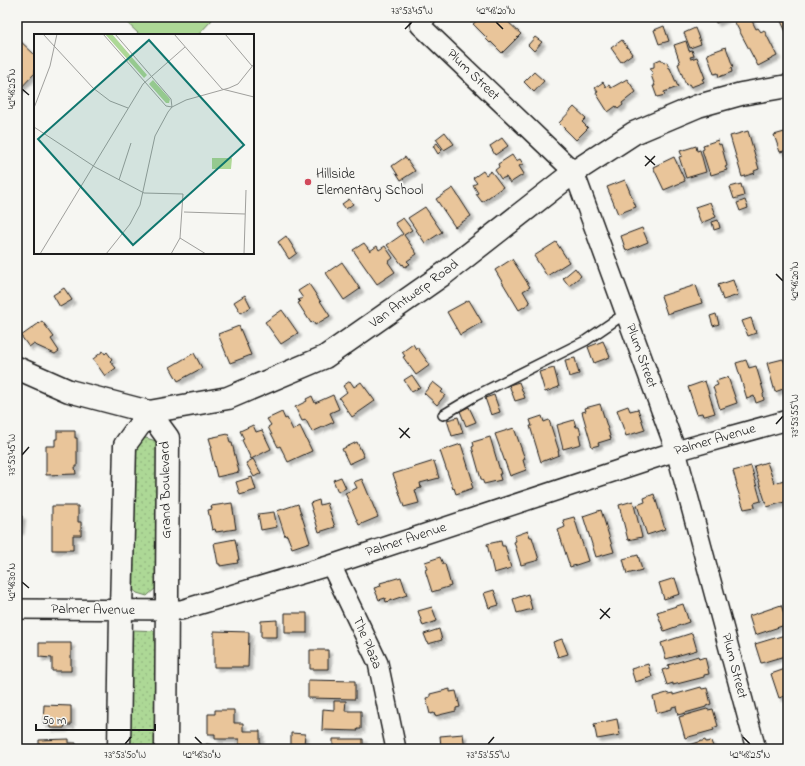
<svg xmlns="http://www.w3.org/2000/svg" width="805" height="766" font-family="'Indie Flower',sans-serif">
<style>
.grass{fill:url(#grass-dots);stroke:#647a59}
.park{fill:#add896;stroke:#647a59}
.building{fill:#e9c59a;stroke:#1c1c1c;filter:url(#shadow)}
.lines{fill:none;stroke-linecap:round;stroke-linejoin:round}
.lane-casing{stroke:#1c1c1c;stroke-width:12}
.street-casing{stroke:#1c1c1c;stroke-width:22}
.secondary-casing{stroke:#1c1c1c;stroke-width:25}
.lane{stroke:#f6f6f2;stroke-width:9}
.street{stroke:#f6f6f2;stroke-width:19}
.secondary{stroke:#f6f6f2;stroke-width:22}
.ticks{fill:none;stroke:#1c1c1c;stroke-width:1.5}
.poi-dot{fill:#d1495b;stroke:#f6f6f2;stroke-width:1.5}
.labels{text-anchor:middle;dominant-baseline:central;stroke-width:3.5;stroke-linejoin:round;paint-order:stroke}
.street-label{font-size:14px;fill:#1c1c1c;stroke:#f6f6f2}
.poi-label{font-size:14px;fill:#1c1c1c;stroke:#f6f6f2;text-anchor:start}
.inset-road{fill:none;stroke:#9f9f9c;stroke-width:1}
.view{fill:#0f766e;fill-opacity:0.15;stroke:#0f766e;stroke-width:2}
.inset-edge{fill:none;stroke:#1c1c1c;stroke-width:2}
.neatline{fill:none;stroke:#1c1c1c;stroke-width:1.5}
.ticks-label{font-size:10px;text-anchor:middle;fill:#1c1c1c}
</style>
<defs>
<pattern id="grass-dots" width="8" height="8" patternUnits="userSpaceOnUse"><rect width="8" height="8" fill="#add896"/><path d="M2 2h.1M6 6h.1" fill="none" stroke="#94b981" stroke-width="1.8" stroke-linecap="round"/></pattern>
<filter id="shadow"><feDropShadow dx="3.5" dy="3.5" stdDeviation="1" flood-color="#0004"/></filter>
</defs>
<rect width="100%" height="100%" fill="#f6f6f2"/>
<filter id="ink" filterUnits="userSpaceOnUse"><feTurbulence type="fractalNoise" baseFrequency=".025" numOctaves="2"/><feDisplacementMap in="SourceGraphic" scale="8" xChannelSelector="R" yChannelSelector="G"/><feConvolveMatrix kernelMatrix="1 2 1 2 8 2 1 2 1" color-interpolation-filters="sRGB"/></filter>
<g filter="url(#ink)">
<path class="grass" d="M146,438L156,441L160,452L157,587L147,596L137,593L130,587V453L136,441Z
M133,630L160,631L158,749H128L129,637Z"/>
<path class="park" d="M121,17H209L212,20L198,35H140Z"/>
<path class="building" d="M481,17H496L502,23L505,19L521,34L502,53L491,42L490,43L486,39L487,38L473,24Z
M713,17H728L716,23Z
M732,17H750L756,29L758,28L761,32L764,30L777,56L758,66Z
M779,17H788V36Z
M664,26L669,41L659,44L654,30Z
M695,28L701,44L690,48L684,33Z
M535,37L542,42L534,51L528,45Z
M17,38L35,55V73L17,92Z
M622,40L632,54L621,62L611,48Z
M686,41L689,51L692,50L694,56L690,57L691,59L697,57L705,78L702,79L704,82L691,87L689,84L686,85L678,64L680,63L674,45Z
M726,47L733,67L731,68L732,72L719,77L718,73L714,74L707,54Z
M661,59L664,63L667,62L669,68H670L678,87L664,92L665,95L657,97L653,86H655L651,75L653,74L650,68L654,67V62Z
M534,72L544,81L534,92L524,82Z
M627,79L636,92L622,103L623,105L618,109L616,106L608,112L596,93L598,92L595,88L603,82L606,87L609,85L611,88Z
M574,107L586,118L582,122L588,128L576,140L559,123Z
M748,131L759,169L754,171L755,173L742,177L730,136Z
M788,131V150L780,152L774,135Z
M445,132L454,144L444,150L436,139Z
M502,138L508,146L495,155L490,146Z
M718,140L719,145L721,144L727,166L725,167L727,170L711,175L710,172H709L702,150L704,149L703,145Z
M437,143L442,150L438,154L433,146Z
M696,146L697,151L700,150L706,172L686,178L679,157L682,156L680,151Z
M512,155L516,161L520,159L523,164L519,166L524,174L510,183L506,177L501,179L495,170L499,167L498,164Z
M405,157L415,171L401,180L392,166Z
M674,157L685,181L664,190L653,167Z
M483,171L486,175L491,171L503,187L482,202L476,194L478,193L473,185L477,183L473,178Z
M625,180L636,207L618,214L607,187Z
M741,184L744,196L734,199L730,187Z
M453,188L471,216L455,227L436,199Z
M349,199L353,204L346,209L342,204Z
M745,200L748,208L740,211L737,203Z
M710,202L716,217L701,223L695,207Z
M425,207L442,232L425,243L408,218Z
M403,218L412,230L404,235L417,254L407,261L410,264L405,267L403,264L402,265L387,245L403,234L395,223Z
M718,220L720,228L714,230L712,222Z
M642,228L648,242L626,251L621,236Z
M286,236L297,253L289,259L278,242Z
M556,242L569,262L547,276L534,256Z
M364,243L370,251L377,246L379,250L385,246L393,258L388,262L395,272L377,284L353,250Z
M512,259L530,287L523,291L530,303L519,310L495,270Z
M342,262L360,289L344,300L326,273Z
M575,268L581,276L569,286L563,278Z
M733,280L738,295L723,300L718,285Z
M309,284L330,316L315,325L313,321L311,323L298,303L300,302L298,300L303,298L298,291Z
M696,285L702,303L667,314L661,296Z
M64,288L72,300L60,307L53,295Z
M245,295L251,307L241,313L234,302Z
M469,300L482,322L460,335L447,312Z
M282,310L298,333L281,344L265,322Z
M716,314L719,324L713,326L710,316Z
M751,318L756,333L748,336L742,321Z
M42,321L54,337L51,339L59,351L55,354L33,344L29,347L21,336Z
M239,326L251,355L230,363L218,334Z
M603,341L610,357L594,363L588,347Z
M413,344L416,349L417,347L430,365L416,375L403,357L405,356L402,352Z
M103,351L105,354L107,352L112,359L110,361L116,368L105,376L93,359Z
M194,353L202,368L178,381L170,367Z
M575,358L579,374L569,377L565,360Z
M783,359L788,369V393L784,394L783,389L775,392L767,363Z
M746,360L749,368L756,366L764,393L763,394L764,400L756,403L754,396L747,399L736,363Z
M554,368L559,387L545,392L539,372Z
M412,375L420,387L412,392L404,380Z
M728,377L737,403L720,409L713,387L718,385L716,381Z
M350,381L354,387L361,382L375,401L352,417L339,398L347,392L343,386Z
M705,381L715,413L705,416H703L702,413L697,414L688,387Z
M433,382L443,390L441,392L445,395L437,405L424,393Z
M519,382L525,398L515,401L509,385Z
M333,395L339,409L330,413L334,422L312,432L306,420L302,421L295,407L307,401L306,399L312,396L315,403Z
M494,395L500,412L491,415L485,398Z
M600,404L611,439L598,443L599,445L592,447L582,412L586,411L585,408Z
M628,406L630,411L638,409L645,430L626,436L617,410Z
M469,407L476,422L466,426L460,411Z
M282,412L285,419L287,418L293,430L300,426L312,451L288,462L280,446L278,447L268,427L271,425L267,419Z
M542,416L544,422L549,420L559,451H558L559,455L541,462L530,426H532L530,420Z
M458,417L463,433L452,436L447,420Z
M574,420L576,427H579L581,434L579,435L581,444L563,449L557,425Z
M253,425L256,432L262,430L271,449L251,459L242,440L244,439L240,431Z
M514,428L525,459L523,460L526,470L510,476L495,434Z
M57,431H75V438H77V467H75L76,474L46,475V446H55V439H57Z
M228,434L230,443H232L239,472L217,477L210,448H212L209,438Z
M490,437L501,474H499L501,480L484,484L482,479H481L472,447L474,446L473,442Z
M357,442L364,457L349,464L342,449Z
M461,444L473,482L471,483L473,488L456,494L454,488L453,489L440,451Z
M253,459L261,473L254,477L246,463Z
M434,461L439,478L420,483L421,488L415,490L419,503L404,507L393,474Z
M767,462L774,483L784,480L788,493V501L767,507L754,466Z
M751,466L761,501L754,503L755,507L744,509L736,485H737L733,471Z
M252,477L256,490L240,495L236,482Z
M341,477L346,488L338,492L333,480Z
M362,479L378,517L359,525L345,493L357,488L354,482Z
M654,494L665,529L647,535L637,505L645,502L644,498Z
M319,500L320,505L327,503L335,527L319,532L310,503Z
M633,501L642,537L628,540L619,505Z
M232,503L236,529L216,532L215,529L212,530L208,510L212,509L211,506Z
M298,504L310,542L292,548L287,535L285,536L277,511Z
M52,506H78V522H81V535H73V550H52Z
M601,510L614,552L596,557L583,516Z
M274,512L277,527L261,530L258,514Z
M17,515L22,516L20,531H17Z
M574,517L588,561L570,567L558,530L565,527L563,520Z
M528,531L530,537H532L539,560L521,565L514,542L516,541L514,536Z
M235,539L239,560H237L238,563L220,566V564H218L214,543Z
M501,541L502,546H505L511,568L494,573L487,544Z
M638,555L642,570L627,574L623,559Z
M440,557L443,564H445L451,586L432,592L425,570L427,569L425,562Z
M401,577L407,595L386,602L385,598L379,600L374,588L381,586L380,583Z
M675,578L680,594L664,599L659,583Z
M494,590L499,605L489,608L484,593Z
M528,594L532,609L517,613L513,599Z
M683,604L689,622L664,631L657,612Z
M781,605L786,619H788V624L755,635L749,616Z
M432,607L437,621L423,626L418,611Z
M285,613H307V633H285Z
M277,620V637H261V621Z
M439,629L442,640L428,644L424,634Z
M214,631L249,632L248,667H214Z
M692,633L697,650L666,659L661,643Z
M788,634V655L761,663L755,644Z
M562,639L568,654L558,657L553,642Z
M39,643H71V671H52V658L39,657Z
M310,650H328V669H310Z
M698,656L699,659L705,657L709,674L704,675V677L673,685V683L667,685L662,670L669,668L668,665Z
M648,664L652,677L635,682L631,669Z
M788,668V695L779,698L771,674Z
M308,680L355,681V699L308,698Z
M701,687L702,689L707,688L711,704L706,706V707L678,715L676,706L672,707V709L657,713L653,697L667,693L668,694L673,693V695Z
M450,689V692L456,691L460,707L456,708V711L435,716L434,713L430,714L426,698L430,697V694Z
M334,701H346L345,711H361V729H357L358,731L322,730L323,709L334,710Z
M44,705L71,706V725H65L64,728H50V724H43Z
M707,709L708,710L713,709L718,726L713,728L714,730L685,738L679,717Z
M215,710H234V723H243V731H260V745H239V739H215V734H208V714H215Z
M617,719L620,735L597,739L594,724Z
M291,733L305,734L304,745H291Z
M463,734L465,749H436L435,748L441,747L440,736Z
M69,739V743H76V749L39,748V740Z
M333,739H363V749H333Z
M705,740L706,742L711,741L714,749H677Z
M206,744L217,745V748L239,749H205Z"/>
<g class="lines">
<defs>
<path id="lane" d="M443,415L475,396L585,341L626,313"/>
<path id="street" d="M426,17L420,25L574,172L676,451L756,749
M331,565L378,663L396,749
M17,609L181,610L331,565L676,451L788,420"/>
<path id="secondary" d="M17,368L69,391L149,412L228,398L325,357L445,273L574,172L634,133L698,106L741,94L788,86
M119,749L121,610L125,445L149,412L168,438L166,749"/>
</defs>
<use href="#lane" class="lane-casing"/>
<use href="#street" class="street-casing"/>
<use href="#secondary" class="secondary-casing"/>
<use href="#lane" class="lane"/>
<use href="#street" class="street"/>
<use href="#secondary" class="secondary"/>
</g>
</g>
<path class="ticks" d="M496,22L503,29M405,29L412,22M22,89L29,95M645,156L655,165M645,166L655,156M776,274L783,281M776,424L783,416M399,428L410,438M400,438L409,428M22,455L29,447M22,582L29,588M600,609L610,618M600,619L610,608M195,737L202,744M743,737L750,744M125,744L131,737M488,744L494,737"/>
<circle class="poi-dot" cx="308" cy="182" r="4"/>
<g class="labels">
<g class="street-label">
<text transform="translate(473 75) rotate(44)">Plum Street</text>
<text transform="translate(414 294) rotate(-36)">Van Antwerp Road</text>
<text transform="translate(641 356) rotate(70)">Plum Street</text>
<text transform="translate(715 440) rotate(-16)">Palmer Avenue</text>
<text transform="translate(166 490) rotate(-91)">Grand Boulevard</text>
<text transform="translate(406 540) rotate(-18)">Palmer Avenue</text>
<text transform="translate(93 610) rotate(1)">Palmer Avenue</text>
<text transform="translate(367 643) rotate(67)">The Plaza</text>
<text transform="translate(734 666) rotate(75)">Plum Street</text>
</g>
<g class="poi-label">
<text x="316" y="174">Hillside<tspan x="316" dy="16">Elementary School</tspan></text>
</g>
</g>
<g transform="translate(34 34)">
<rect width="220" height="220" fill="#f6f6f2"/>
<path d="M71,0H78L113,41L110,44ZM119,46L136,65L135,69H132L115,50Z" fill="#add896"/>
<path d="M178,124H198L197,135H178Z" fill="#add896"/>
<path class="inset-road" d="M9,0L59,54L76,67L94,74M69,0L132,72L138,73L137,65L81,0M140,0L188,55L220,63M191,0L218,32M0,74L16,32L23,0M0,93L61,133L110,159L149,160L146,204L137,220M85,146L97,109M150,178L211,180M146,204L172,220M6,220L109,50L151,13M72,220L96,190L106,171L121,102L134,78L138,73L152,66L195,54L204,50L220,30M210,220L212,156"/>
<path class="view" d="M115,6L210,111L99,211L4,105Z"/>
<rect width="220" height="220" class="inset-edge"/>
</g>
<rect width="805" height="766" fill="none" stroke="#f6f6f2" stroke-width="44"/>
<path d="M36 724v6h119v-6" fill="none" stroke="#1c1c1c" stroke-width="2"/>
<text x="42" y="724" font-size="12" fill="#1c1c1c" stroke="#f6f6f2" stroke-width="3" paint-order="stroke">50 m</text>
<rect x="22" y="22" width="761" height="722" class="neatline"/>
<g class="ticks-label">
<text x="412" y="14">73°53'45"W</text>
<text x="496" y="14">42°48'20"N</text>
<text transform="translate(11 89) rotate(-90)" y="4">42°48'25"N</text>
<text transform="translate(794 281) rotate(-90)" y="4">42°48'20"N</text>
<text transform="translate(794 416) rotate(-90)" y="4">73°53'55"W</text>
<text transform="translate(11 455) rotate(-90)" y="4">73°53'45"W</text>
<text transform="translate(11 582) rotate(-90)" y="4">42°48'30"N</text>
<text x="125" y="758">73°53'50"W</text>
<text x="202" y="758">42°48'30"N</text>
<text x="488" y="758">73°53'55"W</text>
<text x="750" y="758">42°48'25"N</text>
</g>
</svg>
